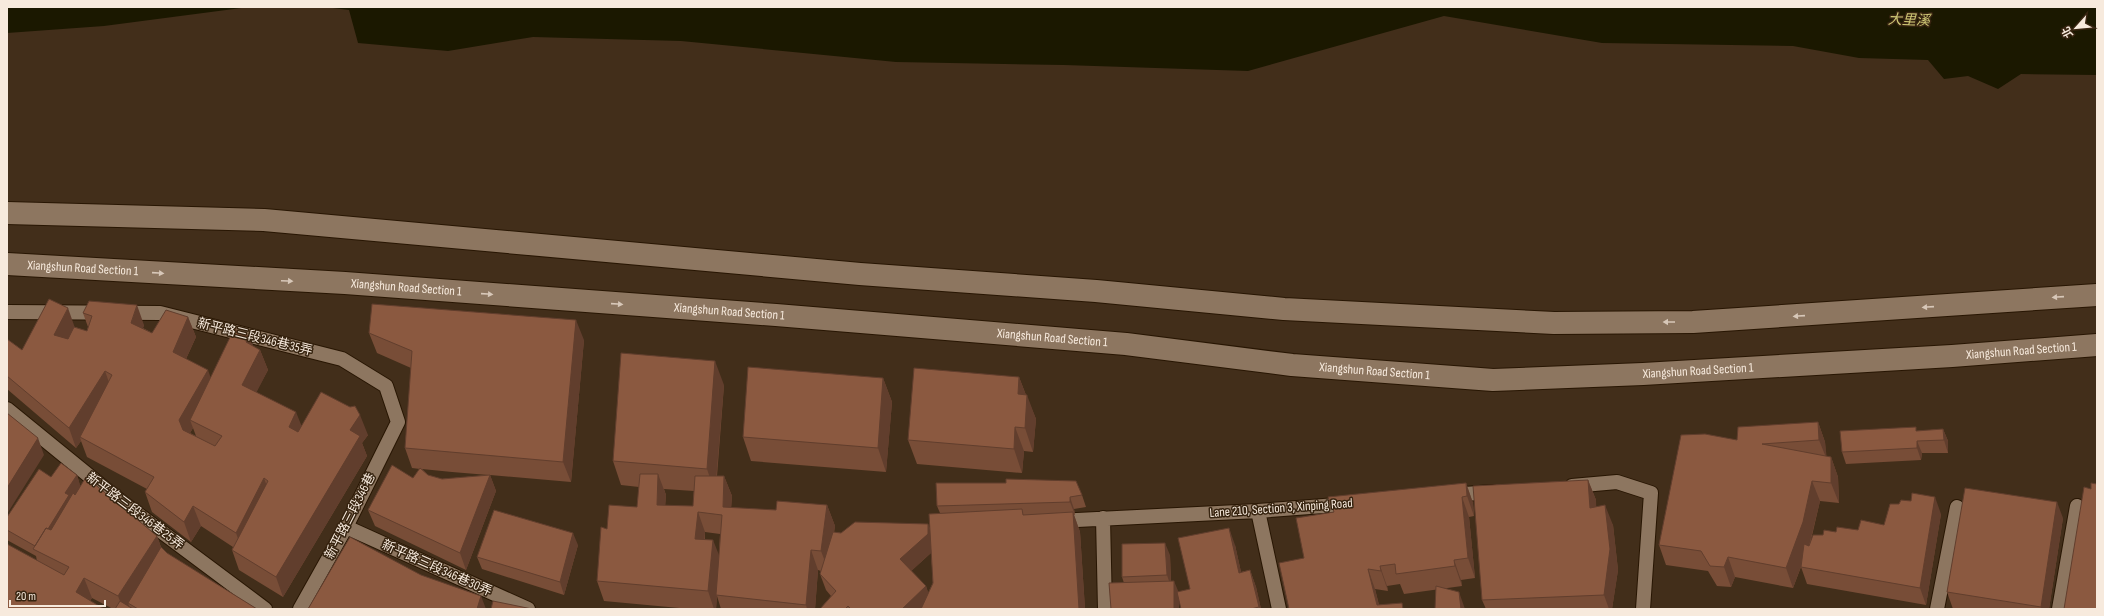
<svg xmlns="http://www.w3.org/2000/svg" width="2104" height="616" font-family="'Sofia Sans Condensed','Noto Sans TC',sans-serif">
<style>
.water{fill:#1b1800}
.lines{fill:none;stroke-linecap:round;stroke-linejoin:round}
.service-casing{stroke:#281603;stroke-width:16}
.tertiary-casing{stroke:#281603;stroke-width:24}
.service{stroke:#8d7660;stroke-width:14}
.tertiary{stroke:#8d7660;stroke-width:22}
.wall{fill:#784d37;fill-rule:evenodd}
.shaded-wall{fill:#613e2d}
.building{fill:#8b5940;stroke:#613e2d}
.oneway{fill:#d7c7b8}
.labels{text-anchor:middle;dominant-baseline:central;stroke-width:3;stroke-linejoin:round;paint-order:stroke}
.street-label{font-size:13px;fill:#f7eadd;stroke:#372410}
.water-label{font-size:14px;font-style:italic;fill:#d3cc78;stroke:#372410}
</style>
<rect width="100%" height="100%" fill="#422e1a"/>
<path class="water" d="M7,7H249L104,26L7,33Z
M325,7H2097V75L2021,74L1998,89L1968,76L1944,79L1928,60L1859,58L1793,46L1602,43L1444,16L1248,71L1064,65L896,62L681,41L533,37L448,51L358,43L349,10Z"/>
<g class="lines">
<defs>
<path id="service" d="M7,312L160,313L342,359L386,386L398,422L346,527L300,609
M7,409L115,497L265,609
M1572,486L1617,482L1651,493L1643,609
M1450,495L1493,492
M1258,511L1279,609
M1103,518L1105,609
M1057,521L1258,511L1350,504
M346,527L528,609
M1937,609L1957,507
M2059,609L2077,506"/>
<g id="tertiary">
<path d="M7,213L264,220L860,274L1096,291L1284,309L1554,323L1693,322L2097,295"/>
<path id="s1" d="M7,264L345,283L776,315L1126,344L1292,365L1493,380L1643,374L1952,356L2097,345"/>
</g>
</defs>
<use href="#service" class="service-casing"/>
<use href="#tertiary" class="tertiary-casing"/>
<use href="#service" class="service"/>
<use href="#tertiary" class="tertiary"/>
</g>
<path class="wall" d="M83,313L144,325L143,328L152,333L188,317L196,337L186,359L211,378L249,336L253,346L260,350L268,370L256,392L301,427L368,435L362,443L367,456L283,597L239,570L232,550L233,547L201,526L191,542L152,512L145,492L147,489L87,457L81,441L76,448L7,389V339L22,350L75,327L87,331L88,327ZM193,428L196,436L190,433Z
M369,333L584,340L571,482L490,475L496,491L466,570L375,526L368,510L413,478L420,469L412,468L405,448L411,368L377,353ZM422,469L452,472L488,475L442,479L428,475Z
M1019,377L1026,395L1036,419L1033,452L1024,451L1022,473L917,464L908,440Z
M883,378L892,402L886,472L751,461L743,437Z
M724,385L717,476H724L732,496L731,508L776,510L827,505L835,526L834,532L841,533L928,524L929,528L940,513L937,506L1082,495L1086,507L1074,509L1075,515H1074L1080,532L1085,609H820L831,596L826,590L820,574L821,571L818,570L815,609H721L717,596L716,609H690L604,601L597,581L607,529L637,507L639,487L621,485L613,461ZM664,489L694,491L693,506H665L666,495ZM705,532L720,534L719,556L705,539ZM931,553L933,583L928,593L926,586L911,571Z
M1818,422L1825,442L1826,456L1831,457L1838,477L1839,503L1820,501L1811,540L1823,535L1836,532L1858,530L1941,514L1926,605L1807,584L1801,567L1793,588L1735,577L1731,587L1717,586L1708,571L1666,565L1659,545L1737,440Z
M1943,429L1948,441V453H1922L1921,460L1846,464L1842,452L1918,431Z
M77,475L80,486L157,536L161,547L167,553L257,609H113L92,598L90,601L7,609L37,561L36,556L7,540V517Z
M1588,480L1596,500V507L1613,525L1618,570L1612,609H1486L1482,600Z
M1466,483L1473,503L1474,516L1469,517L1475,578L1461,580L1462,586L1404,594L1400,584L1387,586L1388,591L1375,589L1379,605L1404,609H1289L1304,558L1334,512Z
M2063,518L2049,609H1953L1947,592Z
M578,545L564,595L482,569L477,557Z
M1235,545L1241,572L1250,570L1256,587L1261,609H1181L1179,598V609H1111L1124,583L1122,577L1170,555L1171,581L1178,592L1190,589Z"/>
<path class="shaded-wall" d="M137,305L144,325L138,343L131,323Z
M68,308L75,328L62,355L54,335Z
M188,317L196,337L180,372L173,352Z
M576,320L584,340L571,482L563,462Z
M249,336L257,356L246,342Z
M260,350L268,370L250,405L242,385Z
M715,361L724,385L715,493L707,469Z
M208,370L215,390L190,420L193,428L186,440L179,420Z
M105,371L112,391L80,437L81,441L76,448L69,428Z
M1019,377L1027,398V395L1036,419L1033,452L1025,428L1018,394Z
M883,378L892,402L886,472L878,448Z
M296,412L304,432L296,447L289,427Z
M360,415L368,435L362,443L367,456L283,597L276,577L350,430Z
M1818,422L1825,442L1827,460L1819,440Z
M1015,427L1024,451L1022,473L1014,449Z
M1943,429L1948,441V453L1944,440Z
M38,438L44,455L7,514V488Z
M1917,441L1922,453L1921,460L1917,448Z
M1831,457L1838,477L1839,503L1831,483Z
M658,474L666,495L664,526L657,505Z
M77,475L81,488L73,507L37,547L65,493Z
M490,475L496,491L466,570L460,553Z
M724,476L732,496L730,527L723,507Z
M264,478L271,498L243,553L236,533Z
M1588,480L1596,500L1597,528L1590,508Z
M1812,481L1820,501L1810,542L1793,588L1786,568Z
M1466,483L1473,503L1474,516L1467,496Z
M1070,497L1074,509L1075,515L1070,502Z
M1462,497L1469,517L1475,578L1468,558Z
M1935,497L1941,514L1926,605L1920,588Z
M2057,502L2063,518L2049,609H2041V607Z
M827,505L835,526L829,572L821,551Z
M1605,505L1613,525L1618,570L1612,609H1609L1604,595Z
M193,506L201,526L191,542L184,522Z
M698,512L705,532L703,559L695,539Z
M1073,512L1080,532L1085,609H1079Z
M928,524L934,541V550L906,576L900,559Z
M1229,528L1235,545L1245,590L1239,573Z
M573,533L578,545L564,595L560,582Z
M157,536L164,556L128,603L130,609H123L118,596Z
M713,540L721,560L716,595L717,596L716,609H714L708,591Z
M1165,543L1170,555L1171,587L1167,575Z
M811,550L818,570L815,609H807L806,605Z
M1728,557L1735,577L1731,587L1724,567Z
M1454,560L1461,580L1462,586L1455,566Z
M1380,566L1387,586L1388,591L1381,571Z
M1368,569L1375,589L1380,609L1377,605Z
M1250,570L1256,587L1261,609H1260L1259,607Z
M84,578L92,598L85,609L76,592Z
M1174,581L1179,593V609H1174Z
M926,586L932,603L925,609H902Z
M1459,592L1465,609H1461Z
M481,596L486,609H477Z"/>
<path class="building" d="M49,299L68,308L54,335L68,339L74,327L87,331L92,316L83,313L89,301L137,305L131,323L152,333L166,310L188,317L173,352L208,370L179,420L183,430L215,446L222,436L190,420L234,329L249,336L246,342L260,350L242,385L296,412L289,427L298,432L321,392L350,407L355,406L360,415L350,430L360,436L276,577L232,550L268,481L264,478L236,533L193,506L184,522L145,492L154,477L80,437L112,375L105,371L69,428L7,376V339L22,350Z
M372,304L576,320L563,462L405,448L412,351L369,333Z
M621,353L715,361L707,469L613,461Z
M748,367L883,378L878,448L743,437Z
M914,368L1019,377L1018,394L1027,395L1025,428L1015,427L1014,449L908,440Z
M7,413L38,438L7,488Z
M1818,422L1819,440L1762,444L1831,457V483L1812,481L1803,522L1786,568L1728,557L1724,567L1710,566L1701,551L1659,545L1681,435L1705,434L1737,440L1738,427Z
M1916,427V431L1943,429L1944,440L1917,441V448L1842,452L1840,431Z
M61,463L77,475L65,493L69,495L48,529L46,528L35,546L7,530V517L39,469L51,477Z
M392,465L413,478L420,468L428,475L442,479L490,475L460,553L368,510Z
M640,474H658L657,505L693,506L695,476H724L723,507L776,510L777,501L827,505L821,551L811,550L806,605L716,595L722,515L698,512L695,539L713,540L708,591L597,581L601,527L607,529L609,505L637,507Z
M86,477L157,536L118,596L84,578L76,592L104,609H7V544L64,575L69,567L33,549L46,528L51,530L73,493L75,495Z
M1006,479L1076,481L1082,495L1070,497V502L937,506L936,483H1006Z
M1588,480L1590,508L1605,505L1610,549L1604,595L1482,600L1473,486Z
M1466,483L1467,496L1462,497L1468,558L1454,560L1455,566L1396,574L1395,564L1380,566L1381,571L1368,569L1377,605L1402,603L1403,609H1289L1279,563L1304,558L1296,518L1334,512L1328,497Z
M2091,483L2097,484V609H2064L2084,487L2091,489Z
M1965,488L2057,502L2041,607L1947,592Z
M1912,493L1935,497L1920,588L1801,567L1804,544L1809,546L1813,535H1823L1824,530L1836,532L1837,527L1858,530L1861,520L1884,525L1890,504H1899L1901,500L1911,501Z
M1022,509L1023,515L1073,512L1079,609H921L933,583L929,514Z
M494,510L573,533L560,582L477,557Z
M855,522L928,524V534L900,559L926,586L902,609H851L848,606L845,609H820L836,591L820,574L833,532L841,533Z
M1229,528L1239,573L1250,570L1259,607L1251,609H1181L1177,592L1190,589L1178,538Z
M350,537L421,575L481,596L477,609H308Z
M1165,543L1167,575L1122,577V544Z
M161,547L167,553L257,609H138L128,603Z
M1174,581V609H1111L1109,583Z
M1436,586L1459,592L1461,609H1435Z
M120,601L133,609H115Z
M493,601L532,609H491Z"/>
<defs><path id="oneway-solid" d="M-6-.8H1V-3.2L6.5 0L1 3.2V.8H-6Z"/></defs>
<g class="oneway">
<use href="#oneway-solid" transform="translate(158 273) rotate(4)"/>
<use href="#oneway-solid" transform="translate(287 281) rotate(3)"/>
<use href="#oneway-solid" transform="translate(487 294) rotate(4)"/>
<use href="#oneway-solid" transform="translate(2058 297) rotate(176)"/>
<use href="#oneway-solid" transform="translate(617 304) rotate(4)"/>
<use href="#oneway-solid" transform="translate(1928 307) rotate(176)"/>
<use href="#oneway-solid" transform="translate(1799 316) rotate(176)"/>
<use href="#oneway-solid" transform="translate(1669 322) rotate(180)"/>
</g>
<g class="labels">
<g class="street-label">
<text stroke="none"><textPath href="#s1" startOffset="76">Xiangshun Road Section 1</textPath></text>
<text stroke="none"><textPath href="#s1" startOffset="400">Xiangshun Road Section 1</textPath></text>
<text stroke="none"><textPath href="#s1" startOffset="724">Xiangshun Road Section 1</textPath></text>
<text transform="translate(255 337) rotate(14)">新平路三段346巷35弄</text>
<text stroke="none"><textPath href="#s1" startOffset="1048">Xiangshun Road Section 1</textPath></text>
<text stroke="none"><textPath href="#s1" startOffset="2020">Xiangshun Road Section 1</textPath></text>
<text stroke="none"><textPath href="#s1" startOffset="1372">Xiangshun Road Section 1</textPath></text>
<text stroke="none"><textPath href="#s1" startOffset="1696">Xiangshun Road Section 1</textPath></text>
<text transform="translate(1281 508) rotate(-4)">Lane 210, Section 3, Xinping Road</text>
<text transform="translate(135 511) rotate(37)">新平路三段346巷25弄</text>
<text transform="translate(350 516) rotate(-63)">新平路三段346巷</text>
<text transform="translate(437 568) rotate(24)">新平路三段346巷30弄</text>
</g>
<g class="water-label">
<text transform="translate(1909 20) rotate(2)">大里溪</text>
</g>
</g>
<rect width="2104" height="616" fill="none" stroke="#f7eadd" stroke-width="16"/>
<g transform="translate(2076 28) rotate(243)" stroke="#372410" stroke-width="3" paint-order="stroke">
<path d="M0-3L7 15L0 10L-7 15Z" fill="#f7eadd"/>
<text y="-6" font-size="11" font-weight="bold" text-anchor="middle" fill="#f7eadd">北</text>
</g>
<path d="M10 600v6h95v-6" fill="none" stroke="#f7eadd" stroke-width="2"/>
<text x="16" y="600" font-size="12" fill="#f7eadd" stroke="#372410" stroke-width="3" paint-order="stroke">20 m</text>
</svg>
